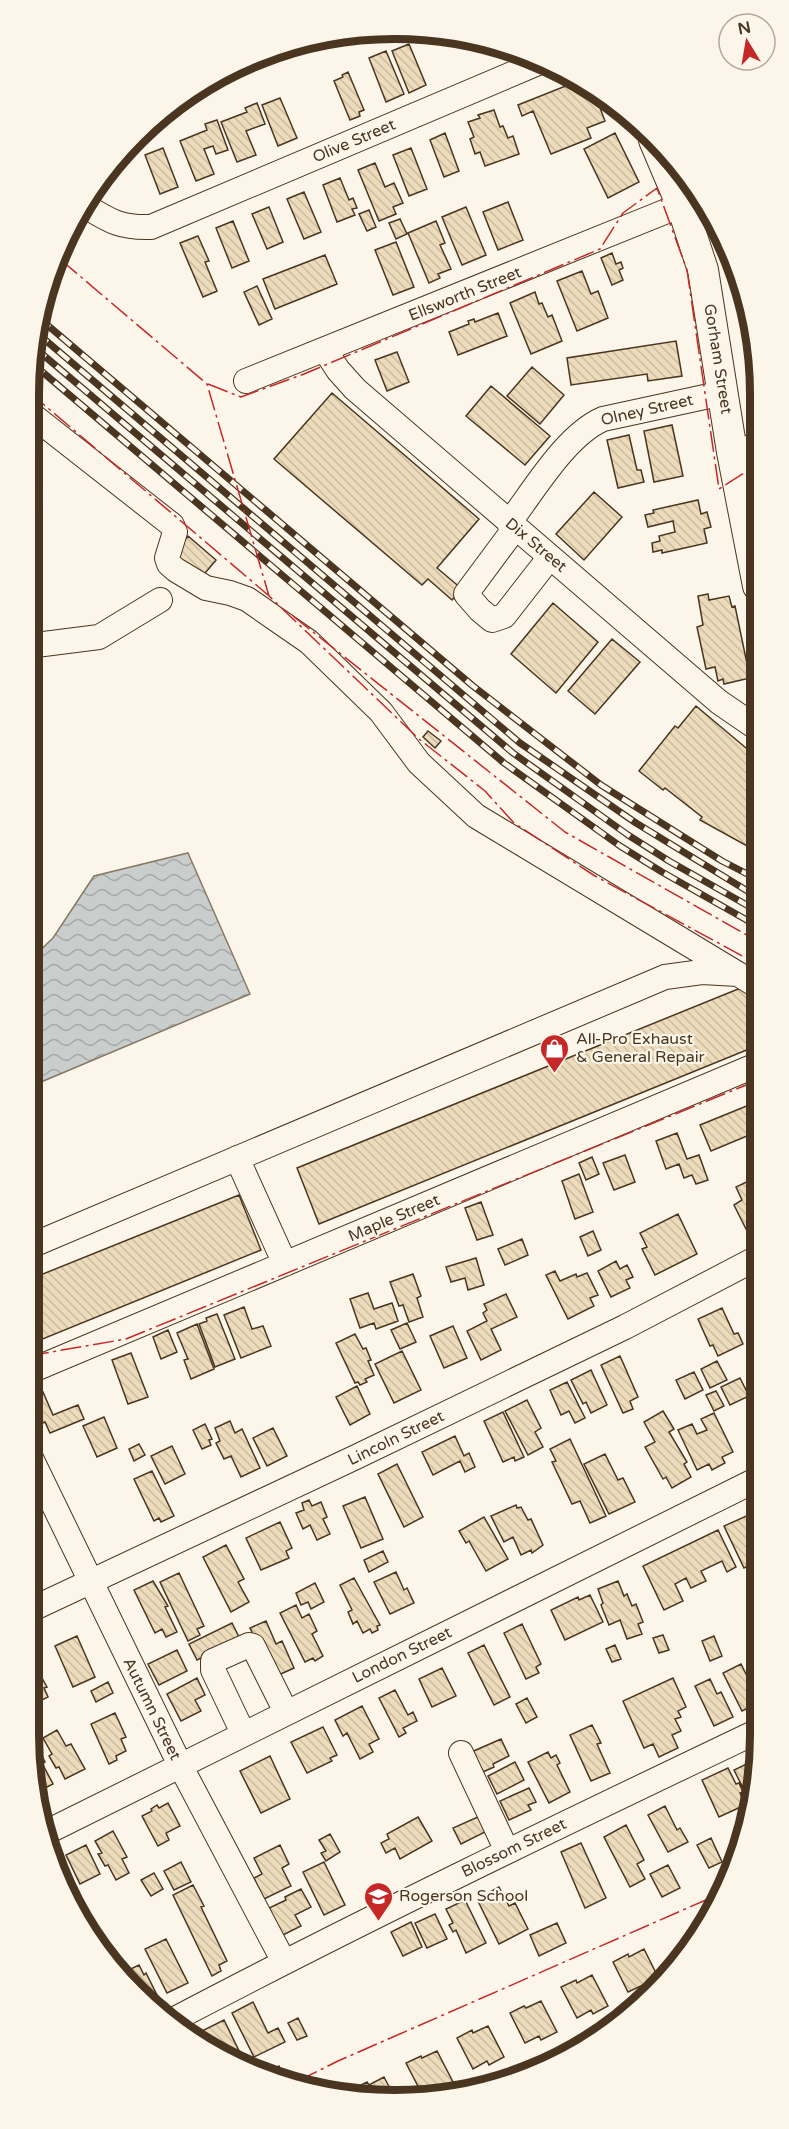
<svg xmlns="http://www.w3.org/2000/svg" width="789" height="2129" font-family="'Varela Round',sans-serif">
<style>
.water{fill:url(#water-waves);stroke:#887966;stroke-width:1.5}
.building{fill:url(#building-back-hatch);stroke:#4a3520;stroke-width:1.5}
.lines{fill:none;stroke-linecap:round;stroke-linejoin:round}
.minor-casing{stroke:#4a3520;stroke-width:26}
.major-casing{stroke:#4a3520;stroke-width:32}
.minor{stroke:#fbf6e9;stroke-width:24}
.major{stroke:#fbf6e9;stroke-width:30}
.rail-casing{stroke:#4a3520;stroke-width:7}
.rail{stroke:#fbf6e9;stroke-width:4.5;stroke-dasharray:14;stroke-linecap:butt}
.power{stroke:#c62828;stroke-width:1.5;stroke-dasharray:21 4.5 3 4.5;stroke-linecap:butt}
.labels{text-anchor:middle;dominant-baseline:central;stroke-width:4.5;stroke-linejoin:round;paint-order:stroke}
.street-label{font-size:16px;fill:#4a3520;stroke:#fbf6e9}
.poi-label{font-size:16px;fill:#4a3520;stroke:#fbf6e9;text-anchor:start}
.rim{fill:none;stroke:#4a3520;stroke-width:8}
</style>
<defs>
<pattern id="water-waves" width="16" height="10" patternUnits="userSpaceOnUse" patternTransform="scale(1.5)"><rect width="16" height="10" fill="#c9cecd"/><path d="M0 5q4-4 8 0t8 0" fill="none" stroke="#a5a8a6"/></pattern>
<pattern id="building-back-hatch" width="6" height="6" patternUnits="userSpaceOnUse" patternTransform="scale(1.5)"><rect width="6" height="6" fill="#ecdcbc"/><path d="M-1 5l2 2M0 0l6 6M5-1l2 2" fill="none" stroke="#ccbda1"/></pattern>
</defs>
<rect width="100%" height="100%" fill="#fbf6e9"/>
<path class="water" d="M188,853L250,994L29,1087V961L53,938L94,876Z"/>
<path class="building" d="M409,44L426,85L409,93L392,51Z
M386,51L404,94L386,102L369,58Z
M348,72L364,110L359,112L360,116L350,120L334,81L343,77L342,75Z
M578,81L592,87L605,121L587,128L591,138L551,154L533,111L522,116L518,105Z
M280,98L297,138L278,146L262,105Z
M257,103L265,124L246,131L256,155L237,162L221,122L247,112L245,108Z
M494,110L500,127L503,126L508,138L513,136L519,154L485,166L480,152L475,154L470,139L474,137L468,122L480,118L478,115Z
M217,120L228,150L216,154L213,146L204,149L214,174L196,181L180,141L207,130L205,124Z
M445,133L459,171L444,177L430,140Z
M615,133L639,182L608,198L584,149Z
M163,148L178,187L160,194L145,155Z
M411,148L427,189L409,196L393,155Z
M375,163L385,187L394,183L403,203L393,207L396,214L379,221L358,170Z
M340,178L349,200L353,198L357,208L352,209L355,215L337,222L323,185Z
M304,192L321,232L304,239L287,199Z
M508,202L523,240L498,250L483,212Z
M269,207L283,242L267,249L252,214Z
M466,207L486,255L462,265L442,217Z
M369,210L376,227L367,231L359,214Z
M400,219L407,234L396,239L389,223Z
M233,221L249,261L232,268L216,228Z
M436,221L445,243L440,245L451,269L438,274L440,278L429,283L408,233Z
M198,236L209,261L205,262L217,291L203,297L180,243Z
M396,242L414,287L393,295L375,250Z
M612,253L616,264L621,262L623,268L619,270L623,280L612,285L601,258Z
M325,255L337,284L275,309L263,279Z
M734,270L751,324L746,325Z
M582,271L591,294L598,291L608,318L577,331L557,281Z
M257,286L272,319L259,325L244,292Z
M535,292L539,304L542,303L548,317L552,315L562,341L531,354L510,303Z
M498,313L507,336L458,355L449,332L469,324L468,321L474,319L475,322Z
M676,341L682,376L648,381L647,374L571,385L567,358Z
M397,352L409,382L387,391L375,360Z
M532,367L564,395L540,424L507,396Z
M491,386L550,436L525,465L466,416Z
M332,393L479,519L437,568L462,589L452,600L428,579L422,585L274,459Z
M672,425L683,476L654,482L644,431Z
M629,435L637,470H641L644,482L618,488L607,440Z
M594,492L622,517L584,560L556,534Z
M698,500L701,514L707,512L711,527L704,529L707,543L662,553V550L653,552L652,543L660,541L659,536L675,532L673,521L648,527L645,515L654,513L653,510Z
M188,536L216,560L200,579L172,555Z
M708,594L709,600L729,596L732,607L735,606L750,678L724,684L723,679L718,681L715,667L706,669L697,627L703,625L698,596Z
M553,603L598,642L556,693L511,654Z
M612,639L640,662L595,714L568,691Z
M696,706L758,758V852L700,820L702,817L665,788L663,790L639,771L675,726L678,728Z
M428,731L441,741L435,748L423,737Z
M748,985L759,1011V1045L319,1224L297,1168Z
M754,1103L759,1116V1131L711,1151L700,1125Z
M677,1133L687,1159L699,1155L708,1180L696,1184L692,1175L684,1178L679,1164L666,1169L656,1141Z
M625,1155L635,1182L614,1190L603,1163Z
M592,1157L599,1174L586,1180L579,1163Z
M579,1174L593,1212L575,1219L562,1181Z
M759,1176V1204L757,1205L759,1209V1225L747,1231L734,1205L742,1200L736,1187Z
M239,1195L261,1250L28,1345V1280Z
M481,1202L493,1235L477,1240L465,1208Z
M678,1214L697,1254L655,1275L642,1249L647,1247L640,1233Z
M593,1231L601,1250L588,1256L580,1237Z
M522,1239L528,1255L505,1265L498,1249Z
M476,1258L484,1285L468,1290L465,1278L451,1282L446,1267Z
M616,1261L620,1269L627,1265L633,1277L626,1280L630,1288L611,1297L598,1271Z
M555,1271L560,1281L576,1274L577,1277L587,1273L598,1295L590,1298L594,1306L568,1319L546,1275Z
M413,1274L421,1296L417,1298L423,1317L409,1322L403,1305L399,1306L390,1282Z
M368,1293L374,1309L392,1303L398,1321L376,1329L374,1323L360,1328L350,1299Z
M506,1294L517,1317L491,1329L501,1350L481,1360L467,1331L487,1321L483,1313L487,1310L484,1304Z
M244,1307L252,1329L263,1326L271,1346L241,1358L224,1315Z
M722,1308L734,1334L738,1333L743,1344L718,1356L713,1345L710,1346L698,1319Z
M217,1314L235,1359L215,1367L199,1324L207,1321L206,1318Z
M407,1323L416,1342L400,1349L391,1330Z
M197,1324L214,1369L191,1379L184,1360L188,1359L177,1333Z
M453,1326L467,1358L444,1368L430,1336Z
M168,1330L177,1352L161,1359L153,1337Z
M355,1334L363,1349L366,1348L371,1360L368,1361L374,1375L365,1379L367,1382L360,1385L358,1382L355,1383L336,1343Z
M402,1351L421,1390L394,1403L375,1364Z
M131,1353L148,1397L128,1404L112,1360Z
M620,1356L638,1397L630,1401L633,1409L623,1413L601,1365Z
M717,1361L727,1380L710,1388L701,1369Z
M591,1370L607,1405L591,1413L586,1402L583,1404L571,1380Z
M694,1372L703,1390L685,1399L676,1380Z
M740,1378L749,1396L730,1405L721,1387Z
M567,1382L585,1418L575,1423L569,1411L561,1415L550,1390Z
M357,1386L370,1414L350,1425L336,1397Z
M716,1391L724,1406L714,1411L706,1395Z
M43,1392L53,1415L78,1405L84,1419L50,1433L45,1422L33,1427L28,1415V1398Z
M527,1400L541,1428L535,1432L543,1447L528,1455L505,1411Z
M760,1407V1441L747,1413Z
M663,1411L674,1429L669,1432L687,1462L684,1464L691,1477L672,1488L666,1477L663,1479L645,1447L655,1442L644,1422Z
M503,1412L524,1457L515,1461L514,1457L503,1462L484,1421Z
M714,1413L733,1452L722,1457L725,1463L712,1470L709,1464L697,1470L678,1430L692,1424L697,1434L707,1430L701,1419Z
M104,1417L117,1448L97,1457L83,1426Z
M230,1421L235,1433L242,1429L260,1468L241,1477L231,1456L224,1459L216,1443L220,1441L215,1428Z
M205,1424L212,1439L209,1440L211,1445L202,1449L193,1430Z
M273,1428L287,1456L267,1466L253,1438Z
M455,1436L464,1456L469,1453L475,1467L465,1472L460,1461L433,1475L422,1452Z
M570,1439L606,1516L590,1523L580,1501L572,1504L552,1462L556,1461L550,1449Z
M139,1444L145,1455L134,1461L129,1449Z
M172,1446L185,1474L165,1484L151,1456Z
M605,1454L618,1480L623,1478L635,1502L609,1514L584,1464Z
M397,1464L423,1517L404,1527L378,1474Z
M152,1471L174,1516L161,1522L159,1518L154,1521L134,1479Z
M365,1497L383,1539L361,1548L343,1506Z
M309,1500L312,1506L321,1502L327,1517L323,1519L330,1534L317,1540L310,1525L303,1529L296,1513L304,1510L302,1503Z
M516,1505L517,1508L521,1507L528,1520L531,1519L543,1545L532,1553L531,1550L521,1555L513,1537L504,1542L491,1516Z
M760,1510V1544L751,1548L757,1562L744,1568L724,1526Z
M484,1517L508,1559L486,1571L469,1541L466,1543L459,1531Z
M280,1522L292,1548L286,1551L289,1558L261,1570L246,1538Z
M718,1530L736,1567L727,1572L722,1561L701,1571L706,1581L691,1588L686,1578L675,1584L683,1601L664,1610L643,1566Z
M226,1545L244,1579L238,1582L249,1602L231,1612L203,1557Z
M383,1551L388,1562L369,1572L364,1560Z
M396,1572L404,1590L407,1588L414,1603L390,1614L374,1582Z
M179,1573L204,1626L197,1629L200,1635L188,1641L160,1582Z
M354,1578L380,1625L377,1626L378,1630L372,1633L370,1629L363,1633L357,1621L353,1624L348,1612L352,1610L340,1585Z
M153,1581L168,1606L165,1607L177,1632L166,1637L162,1629L155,1633L134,1590Z
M618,1581L624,1596L627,1594L632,1606L636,1604L643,1622L638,1624L642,1634L627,1639L620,1620L609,1625L601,1605L603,1603L598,1589Z
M315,1583L324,1602L311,1609L308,1602L301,1605L296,1593Z
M590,1595L603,1622L565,1640L551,1610L578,1597L579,1600Z
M296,1605L302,1618L309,1614L317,1631L312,1634L323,1656L315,1661L313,1658L305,1662L280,1613Z
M266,1621L276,1644L282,1641L294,1668L274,1677L250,1628Z
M232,1623L240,1639L197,1660L189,1644Z
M522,1624L541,1664L536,1667L539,1673L526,1679L504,1633Z
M663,1635L669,1650L659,1653L653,1638Z
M77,1636L95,1677L73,1687L55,1646Z
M714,1636L722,1656L710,1661L702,1641Z
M484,1645L510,1697L494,1705L468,1653Z
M615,1645L621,1659L612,1662L606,1649Z
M177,1650L187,1671L159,1685L148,1664Z
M28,1652L31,1657L33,1655L41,1669L38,1671L47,1687L44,1688L48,1697L28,1707Z
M741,1664L760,1702L742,1711L723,1673Z
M760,1664V1687L752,1668Z
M442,1668L456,1696L432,1707L419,1679Z
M197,1678L205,1695L195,1700L201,1711L181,1721L167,1694Z
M673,1678L686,1707L678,1711L681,1717L675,1719L681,1731L672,1735L678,1748L659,1757L653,1744L644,1748L623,1701Z
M710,1679L717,1694L721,1692L733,1717L714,1726L695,1686Z
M108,1682L113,1693L96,1702L91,1691Z
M395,1690L408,1715L413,1712L417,1721L403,1728L406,1733L399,1737L379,1698Z
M527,1698L537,1717L526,1723L516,1704Z
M362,1706L379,1739L369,1744L373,1752L360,1759L347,1733L343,1736L335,1720Z
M115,1713L126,1737L121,1739L126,1751L116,1756L117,1760L109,1764L91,1724Z
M592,1725L601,1743L597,1744L610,1773L591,1781L570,1735Z
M323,1727L337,1755L330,1758L332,1761L307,1773L291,1742Z
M57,1730L66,1746L71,1744L85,1769L65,1779L59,1767L56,1768L49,1756L52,1754L43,1738Z
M501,1739L509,1756L493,1764L494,1767L476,1775L467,1754Z
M38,1747L45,1762L42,1763L53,1784L43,1789L46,1794L39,1797L31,1750Z
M548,1752L551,1758L556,1755L560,1763L557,1765L570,1792L549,1803L528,1762Z
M270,1756L290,1799L261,1813L240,1771Z
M755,1760L757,1764L751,1804L734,1770Z
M515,1762L524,1780L497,1794L488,1776Z
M728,1768L736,1784L739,1783L743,1792L740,1793L745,1805L719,1817L702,1780Z
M529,1788L536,1802L528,1805L531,1810L509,1820L500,1801Z
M168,1803L180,1826L166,1833L169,1840L158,1846L142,1816L152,1811L151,1809L157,1805L159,1808Z
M665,1806L677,1830L680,1828L688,1842L668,1852L648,1815Z
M480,1816L487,1831L461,1844L453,1828Z
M418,1817L432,1841L400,1859L395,1848L386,1853L381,1843L389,1839L387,1834Z
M626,1825L644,1860L637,1864L645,1879L630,1887L604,1837Z
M113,1831L127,1857L122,1859L129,1873L116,1880L108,1865L105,1866L98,1854L102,1853L95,1841Z
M330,1834L340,1852L326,1861L321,1853L326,1851L319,1840Z
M711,1838L722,1862L709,1868L697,1845Z
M581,1843L606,1898L585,1908L561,1852Z
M86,1845L100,1874L80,1884L66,1855Z
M280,1845L289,1864L282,1868L291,1886L264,1899L254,1878L262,1874L254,1858Z
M55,1857L73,1894L72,1895L51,1858Z
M181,1862L191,1882L174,1890L164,1871Z
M324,1862L345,1905L324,1915L303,1872Z
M668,1865L680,1888L662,1897L650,1874Z
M154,1873L163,1889L151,1896L141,1880Z
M193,1885L204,1906L201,1907L227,1961L219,1965L221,1971L212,1976L173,1895Z
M499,1887L509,1906L515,1903L528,1929L499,1944L477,1899Z
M301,1889L311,1907L295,1915L301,1926L281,1936L267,1909L286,1900L285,1897Z
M465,1900L486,1943L466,1953L456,1930L453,1932L449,1925L453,1923L446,1909Z
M435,1914L447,1939L427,1948L415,1923Z
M411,1922L422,1947L403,1956L391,1932Z
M557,1923L566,1943L539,1956L530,1935Z
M166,1939L188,1983L167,1993L145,1949Z
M644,1949L660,1981L645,1988L643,1985L628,1992L613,1962L628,1954L629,1957Z
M139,1965L144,1975L146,1973L158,1997L154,1999L157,2004L155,2005L122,1978L120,1974Z
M592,1975L608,2006L593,2014L591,2010L577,2018L561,1987L576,1980L577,1983Z
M541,2001L557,2032L541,2040L539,2036L525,2043L510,2013L524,2006L526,2008Z
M253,2002L268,2033L278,2028L285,2042L254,2057L232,2013Z
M298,2018L307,2036L297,2040L288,2023Z
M224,2020L244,2061L242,2062L212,2052L192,2036Z
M488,2026L504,2057L489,2065L487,2061L473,2069L457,2038L472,2030L473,2033Z
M437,2051L453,2082L438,2090L436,2086L422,2094L406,2063L421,2056L422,2058Z
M279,2066L284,2076L269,2071Z
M384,2077L394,2096L357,2097L353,2089L367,2082L369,2085Z"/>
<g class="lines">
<defs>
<path id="minor" d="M87,207C111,222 122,228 151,227L538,63
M325,350L338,370L355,389L719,702L754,726H758
M246,381L699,198
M28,412L172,525L175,532L167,558L169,564L176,570L206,588L230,593L247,599L309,642L381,712L419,763L476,816L738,974
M732,452L758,445
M509,523C534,490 566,435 603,419L723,393
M515,528L466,594L480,610L492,620L504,616L550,557
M28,646L99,637L160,600
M237,1158L285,1264
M28,1247L665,977L702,972L738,974L759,987
M28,1372L759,1064
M28,1452L180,1765L284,1962
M28,1611L356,1457L625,1327L759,1257
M243,1733L213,1670V1661L249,1645L253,1646L286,1712
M461,1753L507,1851
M45,1833L760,1478
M173,2020C367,1918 563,1824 760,1730"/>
<path id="major" d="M654,140L682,206L703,270L732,452L758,586"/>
</defs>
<use href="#minor" class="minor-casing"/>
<use href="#major" class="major-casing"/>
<use href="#minor" class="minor"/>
<use href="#major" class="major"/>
<defs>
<path id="rail" d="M39,318L473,686L601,785L722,861L759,880
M37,333L520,743L636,823L759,898
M35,348L513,753L628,835L669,861L759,912
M33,364L504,763L620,846L662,872L759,927"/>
</defs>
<use href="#rail" class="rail-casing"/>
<use href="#rail" class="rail"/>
<path class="power" d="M61,260L207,384L269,596L419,739L485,791L514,823L595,876L759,965
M208,384L241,397L304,374L600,249L623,213L657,188L687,270L719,489L758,464
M29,392L268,595
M293,616L565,832L759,942
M28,1356L126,1339L751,1083L759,1072
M298,2081L338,2061L715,1896"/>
</g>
<defs>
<symbol id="shop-pin" viewBox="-11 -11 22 30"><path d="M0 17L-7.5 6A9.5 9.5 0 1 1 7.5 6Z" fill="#c62828" stroke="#fbf6e9"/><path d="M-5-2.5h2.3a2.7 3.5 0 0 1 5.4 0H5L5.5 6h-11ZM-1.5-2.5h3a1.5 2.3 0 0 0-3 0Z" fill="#fff"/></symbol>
<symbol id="school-pin" viewBox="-11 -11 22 30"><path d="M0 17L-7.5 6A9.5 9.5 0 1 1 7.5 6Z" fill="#c62828" stroke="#fbf6e9"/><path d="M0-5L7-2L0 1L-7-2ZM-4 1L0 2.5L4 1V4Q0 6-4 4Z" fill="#fff"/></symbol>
</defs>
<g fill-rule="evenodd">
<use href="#shop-pin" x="538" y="1032" width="33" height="45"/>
<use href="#school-pin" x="362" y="1880" width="33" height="45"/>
</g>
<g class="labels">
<g class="street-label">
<text transform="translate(354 141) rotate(-23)">Olive Street</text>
<text transform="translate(465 294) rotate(-22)">Ellsworth Street</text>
<text transform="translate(718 359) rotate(81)">Gorham Street</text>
<text transform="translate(647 410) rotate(-13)">Olney Street</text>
<text transform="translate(536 545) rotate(40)">Dix Street</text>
<text transform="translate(394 1218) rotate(-23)">Maple Street</text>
<text transform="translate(396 1438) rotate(-26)">Lincoln Street</text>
<text transform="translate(402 1655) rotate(-26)">London Street</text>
<text transform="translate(152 1709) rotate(64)">Autumn Street</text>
<text transform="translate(514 1848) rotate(-26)">Blossom Street</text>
</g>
<g class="poi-label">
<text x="576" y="1039">All-Pro Exhaust<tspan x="576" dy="18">&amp; General Repair</tspan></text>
<text x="399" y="1896">Rogerson School</text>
</g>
</g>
<path d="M0 0H789V2129H0ZM394 39H395A355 355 0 0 1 750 394V1735A355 355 0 0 1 395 2090H394A355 355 0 0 1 39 1735V394A355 355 0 0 1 394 39Z" fill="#fbf6e9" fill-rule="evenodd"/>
<path class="rim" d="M394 39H395A355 355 0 0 1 750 394V1735A355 355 0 0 1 395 2090H394A355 355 0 0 1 39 1735V394A355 355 0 0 1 394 39Z"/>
<g transform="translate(747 42) rotate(349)"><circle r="28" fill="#fbf6e9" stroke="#b4a999" stroke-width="1.5"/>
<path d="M0-4.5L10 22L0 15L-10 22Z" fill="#c62828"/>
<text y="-9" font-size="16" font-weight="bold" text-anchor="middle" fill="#4a3520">N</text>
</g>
</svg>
